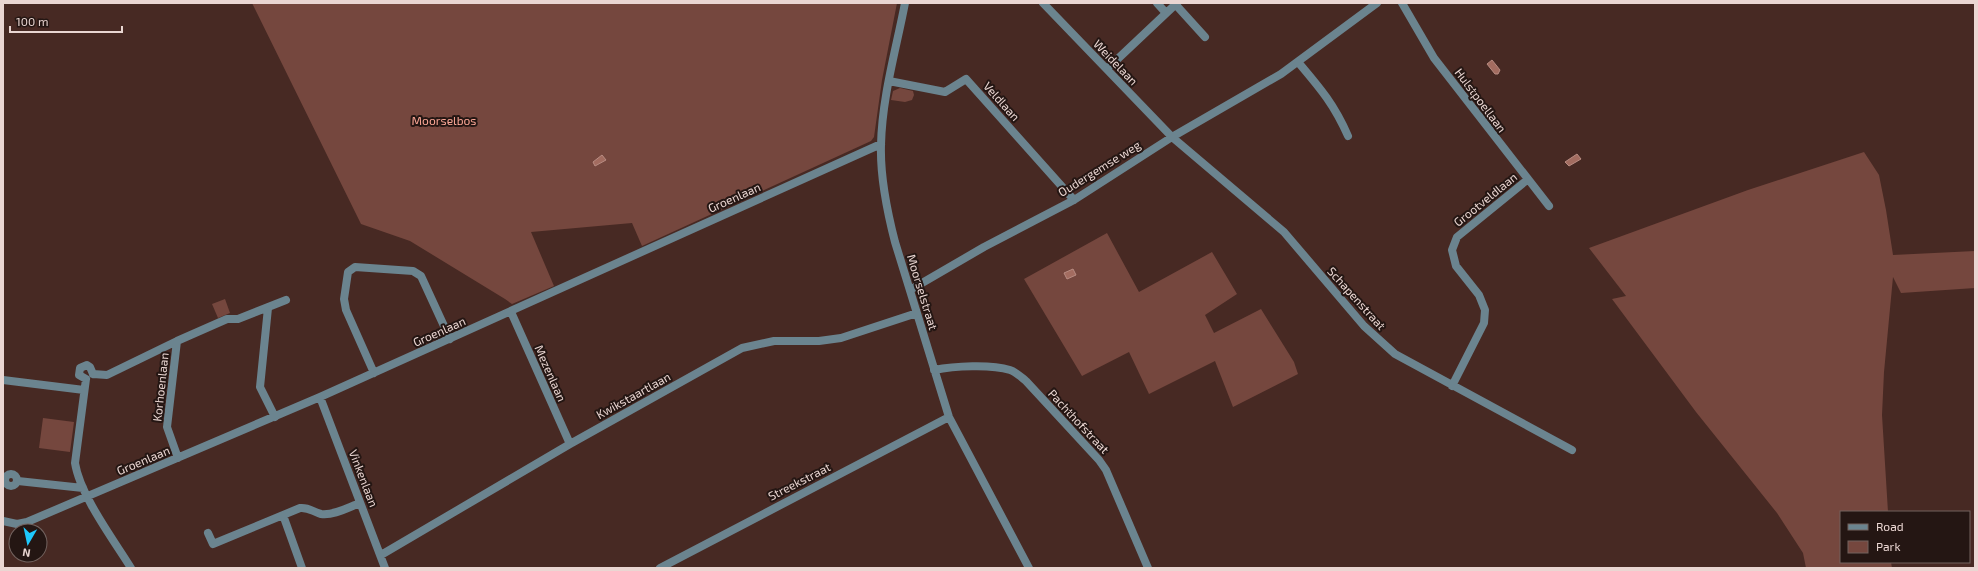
<svg xmlns="http://www.w3.org/2000/svg" width="1978" height="571" font-family="'Exo 2',sans-serif">
<style>
.green{fill:#75473e}
.water{fill:#a36c60;stroke:#b88c82}
.lines{fill:none;stroke-linecap:round;stroke-linejoin:round}
.minor{stroke:#6b848f;stroke-width:8}
.labels{text-anchor:middle;dominant-baseline:central;stroke-width:4;stroke-linejoin:round;paint-order:stroke}
.street-label{font-size:12px;fill:#ead6d2;stroke:#241613}
.park-label{font-size:12px;fill:#faa695;stroke:#241613}
</style>
<rect width="100%" height="100%" fill="#472923"/>
<path class="green" d="M252,3H897L882,80L874,137L871,141L642,246L632,223L531,232L554,286L512,304L505,299L410,241L361,224Z
M900,88L913,91L914,95L912,100L905,102L891,100L893,91Z
M1864,152L1879,175L1886,210L1893,255L1975,251V288L1901,293L1893,277L1884,372L1882,415L1888,512H1841V562H1891L1892,568H1806L1803,553L1777,513L1696,412L1612,299L1626,296L1589,248L1748,190Z
M1107,233L1139,292L1212,252L1237,294L1205,315L1214,333L1261,309L1294,362L1298,374L1233,407L1215,361L1149,394L1129,352L1082,376L1024,279Z
M225,299L230,313L218,318L212,304Z
M43,418L74,422L70,452L39,448Z"/>
<path class="water" d="M1492,60L1500,70L1498,74H1495L1487,64Z
M1577,154L1581,159L1569,166L1565,162Z
M602,155L606,160L595,166L593,162Z
M1073,269L1076,275L1067,279L1064,273Z"/>
<g class="lines">
<path class="minor" d="M905,3C896,50 882,97 881,145C880,177 887,211 895,242L949,417L1029,568
M1043,3L1172,137L1284,232L1364,326L1395,354L1572,450
M1157,3L1166,13
M1402,3L1434,58L1549,206
M1176,5L1205,37
M1298,62C1320,88 1334,104 1348,136
M1107,69L1177,3
M889,81L945,92L966,79L1074,200
M910,290L984,247L1074,200L1172,137L1281,74L1377,3
M268,308L260,387L275,417
M511,312L570,444
M934,370C954,366 991,364 1010,370C1016,372 1021,377 1026,381L1099,460L1106,470L1148,568
M374,373L346,310L344,299L348,272L355,267L413,271L421,276L450,339
M93,374L107,375L177,341
M86,379L75,463C80,495 113,539 131,568
M86,379L79,375L80,368L87,365L90,367L93,374
M3,380L84,390
M1452,386L1484,323L1485,310L1479,295L1456,266L1452,250L1457,237L1527,180
M320,397L385,568
M178,458L167,427L177,341L227,319H238L286,300
M5 480a6 6 0 1 1 12 0a6 6 0 1 1-12 0Z
M18,481L83,488
M283,515L302,568
M3,521L17,524L27,522L320,397L881,144
M208,533L213,544L300,508C309,507 313,512 321,514C333,516 349,507 360,503
M381,555L570,444L742,348L774,341H819L841,338L917,313
M660,568L949,417"/>
</g>
<g class="labels">
<g class="street-label">
<text transform="translate(1116 62) rotate(46)">Weidelaan</text>
<text transform="translate(1481 100) rotate(53)">Hulstpoellaan</text>
<text transform="translate(1002 101) rotate(48)">Veldlaan</text>
<text transform="translate(1099 168) rotate(-32)">Oudergemse weg</text>
<text transform="translate(734 197) rotate(-24)">Groenlaan</text>
<text transform="translate(1485 199) rotate(-39)">Grootveldlaan</text>
<text transform="translate(923 292) rotate(73)">Moorselstraat</text>
<text transform="translate(1357 298) rotate(48)">Schapenstraat</text>
<text transform="translate(439 331) rotate(-24)">Groenlaan</text>
<text transform="translate(551 373) rotate(66)">Mezenlaan</text>
<text transform="translate(160 387) rotate(-84)">Korhoenlaan</text>
<text transform="translate(633 395) rotate(-29)">Kwikstaartlaan</text>
<text transform="translate(1079 421) rotate(47)">Pachthofstraat</text>
<text transform="translate(143 460) rotate(-23)">Groenlaan</text>
<text transform="translate(364 478) rotate(69)">Vinkenlaan</text>
<text transform="translate(799 481) rotate(-27)">Streekstraat</text>
</g>
<g class="park-label">
<text x="444" y="120">Moorselbos</text>
</g>
</g>
<rect width="1978" height="571" fill="none" stroke="#ead6d2" stroke-width="8"/>
<rect x="1840" y="511" width="130" height="52" fill="#241613" stroke="#73635f"/>
<rect x="1848" y="524" width="20" height="6" fill="#6b848f" stroke="#73635f"/>
<text x="1876" y="531" font-size="12" fill="#ead6d2">Road</text>
<rect x="1848" y="541" width="20" height="12" fill="#75473e" stroke="#73635f"/>
<text x="1876" y="551" font-size="12" fill="#ead6d2">Park</text>
<g transform="translate(28 543) rotate(189)"><circle r="19" fill="#241613" stroke="#73635f"/>
<path d="M0-3L7 15L0 10L-7 15Z" fill="#1ec9fd"/>
<text y="-6" font-size="11" font-weight="bold" text-anchor="middle" fill="#ead6d2">N</text>
</g>
<path d="M10 26v6h112v-6" fill="none" stroke="#ead6d2" stroke-width="2"/>
<text x="16" y="26" font-size="12" fill="#ead6d2" stroke="#241613" stroke-width="3" paint-order="stroke">100 m</text>
</svg>
